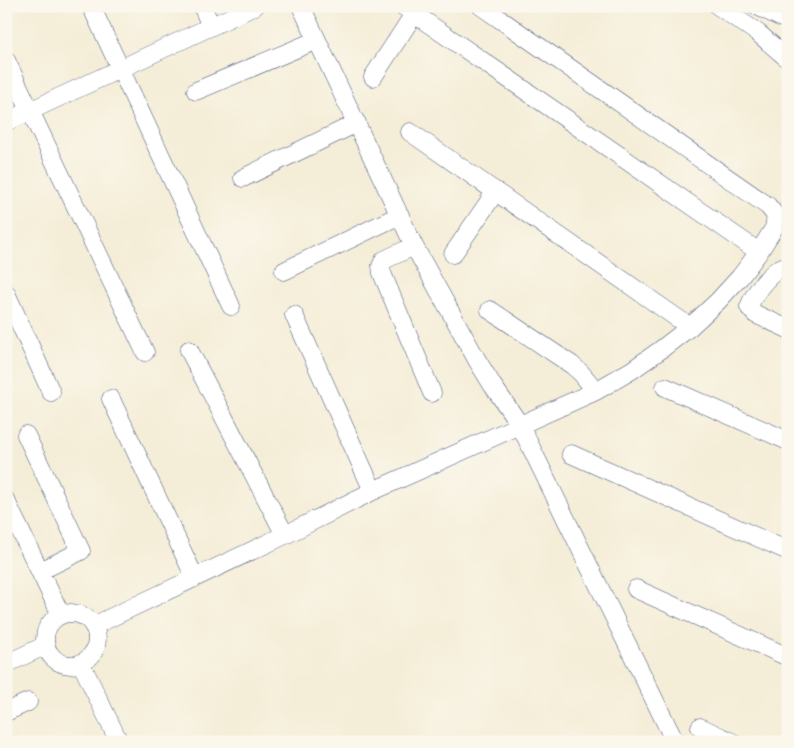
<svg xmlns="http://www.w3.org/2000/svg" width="794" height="748" font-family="'Playpen Sans',sans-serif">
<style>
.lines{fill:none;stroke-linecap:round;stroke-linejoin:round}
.minor-casing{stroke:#3c4c70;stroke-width:19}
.minor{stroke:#fff;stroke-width:18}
</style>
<rect width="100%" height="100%" fill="#fbf7ec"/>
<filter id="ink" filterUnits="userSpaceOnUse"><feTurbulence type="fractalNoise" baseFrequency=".02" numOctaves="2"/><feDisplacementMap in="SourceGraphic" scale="10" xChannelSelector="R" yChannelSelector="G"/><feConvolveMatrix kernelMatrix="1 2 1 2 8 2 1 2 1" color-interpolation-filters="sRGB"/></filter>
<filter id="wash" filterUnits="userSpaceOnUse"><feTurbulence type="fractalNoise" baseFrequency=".0096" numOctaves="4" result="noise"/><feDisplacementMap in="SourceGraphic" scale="20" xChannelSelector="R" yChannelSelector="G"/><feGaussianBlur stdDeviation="1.12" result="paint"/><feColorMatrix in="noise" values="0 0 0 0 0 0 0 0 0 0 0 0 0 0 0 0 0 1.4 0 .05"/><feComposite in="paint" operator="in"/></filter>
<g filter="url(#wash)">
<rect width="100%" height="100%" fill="#f4edd7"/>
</g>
<g filter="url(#ink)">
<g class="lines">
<defs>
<path id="minor" d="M91,6L231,306
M202,6L211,26
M301,6L414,246L477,360L493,386L520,425L675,742
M481,6L768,206L776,216L774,228L759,252
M718,6L758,33L788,59
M757,6L788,21
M6,60L145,352
M373,77L414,14
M196,91L317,40
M6,122L255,6
M410,132L690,327
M243,178L357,123
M414,246L384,260L381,266L382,273L432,393
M453,254L496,191
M284,271L400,215
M788,272L780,268C767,276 754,293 749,307L755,314L788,329
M6,293L51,392
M490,310L572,365L581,373L596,391
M294,315L373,491
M189,350L285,535
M665,387L788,441
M111,399L195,578
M26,435L81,551L40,571
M571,454L788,551
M6,501L61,615
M636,589L788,657
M45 639a26 26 0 1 1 52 0a26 26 0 1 1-52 0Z
M93,626L285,535L373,491L596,391L632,370L659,351L690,327L718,301L740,277L759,252L403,6
M81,663L119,742
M6,664L46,645
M6,712L28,702
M700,727L732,742"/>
</defs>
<use href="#minor" class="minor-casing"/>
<use href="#minor" class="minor"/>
</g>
</g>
<rect width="794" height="748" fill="none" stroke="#fbf7ec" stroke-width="25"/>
</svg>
